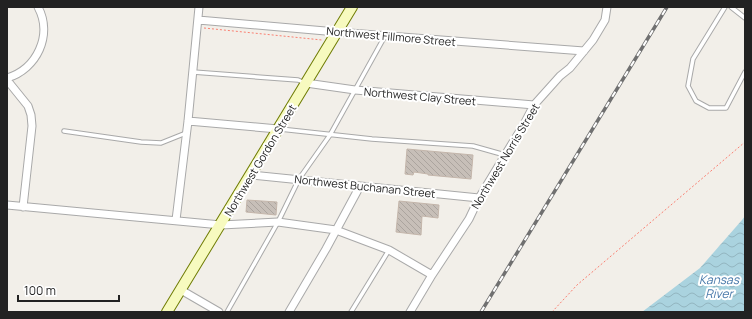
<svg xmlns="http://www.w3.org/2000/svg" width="752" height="319" font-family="Manrope,sans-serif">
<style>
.water{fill:url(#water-waves)}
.building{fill:url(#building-back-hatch);stroke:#c4b6ab}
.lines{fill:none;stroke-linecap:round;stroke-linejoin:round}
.service-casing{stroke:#a9a9a9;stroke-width:5.5}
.minor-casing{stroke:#a9a9a9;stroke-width:9}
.secondary-casing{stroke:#707d05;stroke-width:12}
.path{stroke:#fa8072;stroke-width:1;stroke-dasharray:2 2;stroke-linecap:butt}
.service{stroke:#fff;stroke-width:3.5}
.minor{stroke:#fff;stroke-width:7}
.secondary{stroke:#f7fabf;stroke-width:10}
.rail-casing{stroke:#707070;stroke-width:3.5}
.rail{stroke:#fff;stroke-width:2;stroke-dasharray:6;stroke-linecap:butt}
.labels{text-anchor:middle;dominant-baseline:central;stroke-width:4;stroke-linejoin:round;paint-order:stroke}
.street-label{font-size:11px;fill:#222;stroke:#fff}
.water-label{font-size:12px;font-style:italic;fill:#4a7aab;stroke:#fff}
</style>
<defs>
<pattern id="water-waves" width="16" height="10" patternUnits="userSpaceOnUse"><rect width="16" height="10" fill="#aad3df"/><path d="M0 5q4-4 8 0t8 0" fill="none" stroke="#92b5bf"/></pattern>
<pattern id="building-back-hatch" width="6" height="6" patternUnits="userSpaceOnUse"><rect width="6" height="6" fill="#c7bfb8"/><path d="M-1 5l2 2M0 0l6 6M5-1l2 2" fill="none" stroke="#aba49e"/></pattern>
</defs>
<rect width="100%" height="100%" fill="#f2efe9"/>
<path class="water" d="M745,216V312H642L700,268L742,220Z"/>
<path class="building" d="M407,149L473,155L471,179L428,175V174L414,172L413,175L405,174Z
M247,200L277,202L276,215L246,212Z
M399,201L439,205L438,218L422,216L421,235L396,232Z"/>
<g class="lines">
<defs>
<path id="service" d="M725,7L693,59L688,86L696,101L709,108H726L745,72
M731,7L745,18
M193,72L298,80L305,83
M280,129L372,139L473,146L505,155
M64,131L141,142L161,143L186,133
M227,312L278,222L299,179L330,135L385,36
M351,312L389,250"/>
<path id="minor" d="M198,20L337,32L584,51
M7,78C37,69 53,35 38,7
M7,80L28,106L31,115L32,126L23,207
M306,83L355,90L534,105
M188,121L278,129
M251,175L479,198
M7,205L221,225L278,222L336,230L389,250L432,275
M176,220L188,121L199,7
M181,290L219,312
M289,312L326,249L360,186
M410,312L432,275L469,219L479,198L524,124L534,105L560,76L570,68L593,40L605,20L607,7"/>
<path id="secondary" d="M167,312L352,7"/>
</defs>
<use href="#service" class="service-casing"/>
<use href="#minor" class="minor-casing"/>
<use href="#secondary" class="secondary-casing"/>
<path class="path" d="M204,28L322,40
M552,312L577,285L745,142"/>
<use href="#service" class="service"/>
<use href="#minor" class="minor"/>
<use href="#secondary" class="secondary"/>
<defs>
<path id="rail" d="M481,312L667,7"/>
</defs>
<use href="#rail" class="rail-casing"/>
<use href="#rail" class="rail"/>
</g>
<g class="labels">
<g class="street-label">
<text transform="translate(391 36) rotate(5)">Northwest Fillmore Street</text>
<text transform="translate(420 96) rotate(5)">Northwest Clay Street</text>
<text transform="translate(505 156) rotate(-59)">Northwest Norris Street</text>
<text transform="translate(260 160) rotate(-59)">Northwest Gordon Street</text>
<text transform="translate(365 186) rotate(6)">Northwest Buchanan Street</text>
</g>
<g class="water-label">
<text x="719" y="279">Kansas<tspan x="719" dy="14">River</tspan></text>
</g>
</g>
<rect width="752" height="319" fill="none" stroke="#222222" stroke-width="16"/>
<path d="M18 295v6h101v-6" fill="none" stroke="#222222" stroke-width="2"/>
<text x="24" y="295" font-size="12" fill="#222222" stroke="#ffffff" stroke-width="3" paint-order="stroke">100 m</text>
</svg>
